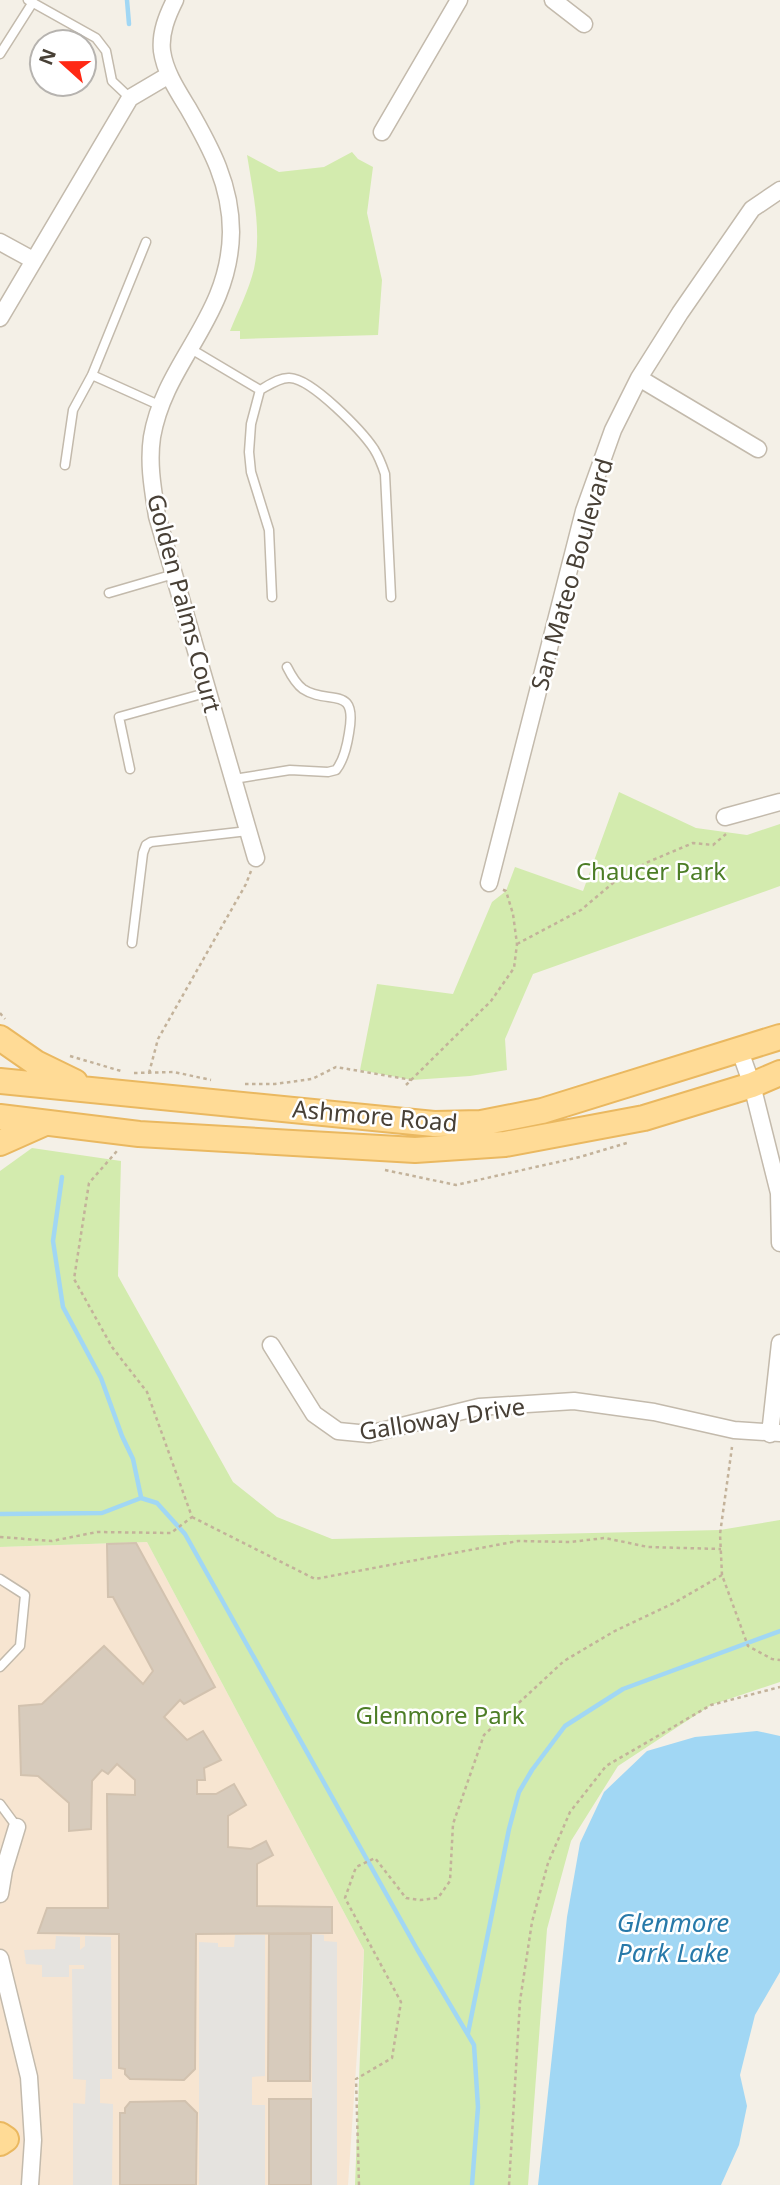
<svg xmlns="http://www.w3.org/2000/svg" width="780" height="2185" font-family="'Noto Sans',sans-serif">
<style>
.commercial{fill:#f7e5d1}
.green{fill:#d3ebae}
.parking{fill:#e5e3df}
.water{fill:#a1d7f4}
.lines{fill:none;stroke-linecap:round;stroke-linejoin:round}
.stream{stroke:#a1d7f4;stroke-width:4.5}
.building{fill:#d7cbbc;stroke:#d2c2af;stroke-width:2}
.lane-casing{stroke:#c3baac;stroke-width:11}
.street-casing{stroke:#c3baac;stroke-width:19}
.primary-casing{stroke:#eab860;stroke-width:28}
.path{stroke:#c3b29a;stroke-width:2.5;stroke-dasharray:3.5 3.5;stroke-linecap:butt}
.lane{stroke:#fff;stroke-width:8}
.street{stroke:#fff;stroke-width:16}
.primary{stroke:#ffdb96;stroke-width:24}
.labels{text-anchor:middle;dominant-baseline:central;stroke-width:5;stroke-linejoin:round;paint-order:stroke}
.street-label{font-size:24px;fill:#484036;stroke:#fff}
.park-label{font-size:24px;fill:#4c7d26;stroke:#fff}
.water-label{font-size:26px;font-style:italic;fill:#2779a9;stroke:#fff}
</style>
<rect width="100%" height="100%" fill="#f4f0e7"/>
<path class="commercial" d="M147,1542L364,1950L348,2185H0V1547Z"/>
<path class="green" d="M352,152L358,159L373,167L367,213L382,280L378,335L240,339V331H230C238,311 249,290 254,269C262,231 253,193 247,155L279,172L324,167Z
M619,792L696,828L747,835L780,824V886L533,974L505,1039L507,1070L470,1076L412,1080L360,1070L377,984L453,994L492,902L506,891L515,867L583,891Z
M32,1148L121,1161L118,1276L233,1482L277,1517L332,1539L720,1530L780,1520V1682L711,1705L618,1766L571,1841L547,1929L528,2185H355L364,1950L147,1542L0,1547V1171Z"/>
<path class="parking" d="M312,1934L324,1935V1941L337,1942V2185H312Z
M235,1935H265V2076L252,2077V2105H265V2185H199V1942L218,1943V1947H234Z
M56,1936L80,1937V1950L85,1946V1936L111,1937L112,2079H100V2103L113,2104L112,2185H73V2103L85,2104L86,2080L73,2079L72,1969H84V1965H69V1977H42V1965L26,1964L24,1950L55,1949Z"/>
<path class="water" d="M757,1731L780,1736V1972L755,2015L740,2075L747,2106L739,2145L721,2185H538L567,1917L580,1843L604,1792L647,1751L695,1737Z"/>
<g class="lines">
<path class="stream" d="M127,0L129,24
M62,1177L53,1241L63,1307L101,1378L122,1436L133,1459L141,1497
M0,1514L102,1513L141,1498L157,1503L185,1534L417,1949L474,2045L478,2107L472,2185
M468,2033L509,1829L519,1792L532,1770L565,1726L623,1689L780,1631"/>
</g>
<path class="building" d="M136,1543L215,1687L184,1704L180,1700L164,1717L187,1740L203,1731L221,1760L204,1768L205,1780H197V1794H216L234,1784L246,1805L228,1816V1847L251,1849L266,1841L273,1855L257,1864V1906L332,1907V1933L196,1934L195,2069L184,2080L130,2079L125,2074V2069L119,2068V1934L38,1933L47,1908H108L107,1794L135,1795V1780L117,1764L108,1774L102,1770L92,1781L91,1829L69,1831V1803L38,1776L21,1775L19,1706L42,1704L104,1646L143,1684L153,1671L113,1597H108L107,1544Z
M269,1934H311L310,2081H268Z
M269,2099H311V2185H269Z
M185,2101L197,2113L196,2185H120V2113H125V2108L130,2102Z"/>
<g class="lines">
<defs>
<path id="lane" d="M28,0L96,38L106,51L112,81L130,98
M0,54L33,2
M191,349L260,390
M92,375L161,406
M65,465L73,410L92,375L146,242
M109,593L174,574
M272,597L269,530L251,472L249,452L251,424L260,390C269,385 280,377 290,378C312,379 362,431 374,449C379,457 382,465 385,474L391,597
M130,769L119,717L209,692
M234,779L290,770L328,772L336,770C344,760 347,746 349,733C358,683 328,706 303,689C296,684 291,675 287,667
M132,943L143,853L146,845L151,842L248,831
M0,1579L25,1595L20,1646L0,1667
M0,1804L17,1827"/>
<path id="street" d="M175,0C167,16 160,33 162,51C165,72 177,90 188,108C211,148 231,185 231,232C230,318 165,361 152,437C148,464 153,490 157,516L256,858
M553,0L584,24
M382,132L459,0
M0,242L33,260
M0,318L130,98L169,75
M639,378L758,449
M725,817L780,802
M489,883L584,511L613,430L639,378L680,313L752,209L780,190
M740,1051L752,1085L779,1193L780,1243
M271,1345L314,1414L338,1431L369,1434L479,1407L574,1401L654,1412L734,1430L780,1433
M770,1434L780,1343
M0,1894L4,1870L17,1827
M0,1958L29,2077L33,2140L30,2185"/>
<path id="primary" d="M0,1038L36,1063L75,1082
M0,1081L434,1124L481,1123L542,1111L780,1037
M0,1117L139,1134L415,1150L505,1144L644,1118L752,1085L780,1073
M0,1143L45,1123
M0,2135L6,2139L0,2143"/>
</defs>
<use href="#lane" class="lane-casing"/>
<use href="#street" class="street-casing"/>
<use href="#primary" class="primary-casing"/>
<path class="path" d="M517,944L581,910L619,878L648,862L693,843L713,845L726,834
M0,1013L5,1019
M70,1056L121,1071
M134,1073L174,1072L211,1080
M149,1073L158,1039L246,884L251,871
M245,1084H275L312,1079L336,1067L412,1080
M406,1085L491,1001L514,968L517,944L513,914L506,891L501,889
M385,1170L456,1185L580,1157L627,1143
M192,1517L315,1579L518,1541L570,1542L605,1538L648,1547L721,1549
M0,1537L52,1541L97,1532L171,1533L192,1517L147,1392L112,1347L74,1279L89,1183L117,1151
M722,1575L720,1534L732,1447
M359,2185L356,2079L392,2058L401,2002L345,1898L356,1867L375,1858L406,1898L420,1900L438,1898L450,1881L453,1824L484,1735L564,1661L613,1632L674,1603L722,1575L748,1646L772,1659L780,1660
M509,2185L520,2001L532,1922L548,1863L570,1812L606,1766L711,1705L780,1687"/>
<use href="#lane" class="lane"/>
<use href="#street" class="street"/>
<use href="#primary" class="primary"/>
</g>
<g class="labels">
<g class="street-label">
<text transform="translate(571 574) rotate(-74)">San Mateo Boulevard</text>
<text transform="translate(185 603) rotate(75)">Golden Palms Court</text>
<text transform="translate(375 1115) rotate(5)">Ashmore Road</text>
<text transform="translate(442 1418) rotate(-9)">Galloway Drive</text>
</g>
<g class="park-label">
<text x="651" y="870">Chaucer Park</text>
<text x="440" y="1714">Glenmore Park</text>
</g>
<g class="water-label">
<text x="673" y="1922">Glenmore<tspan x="673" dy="30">Park Lake</tspan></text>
</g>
</g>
<g transform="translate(63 63) rotate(291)"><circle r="33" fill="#ffffff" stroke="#b6b3af" stroke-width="2"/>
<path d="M0-5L12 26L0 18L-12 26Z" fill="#ff2914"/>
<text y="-10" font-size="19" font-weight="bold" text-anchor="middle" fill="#484036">N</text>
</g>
</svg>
